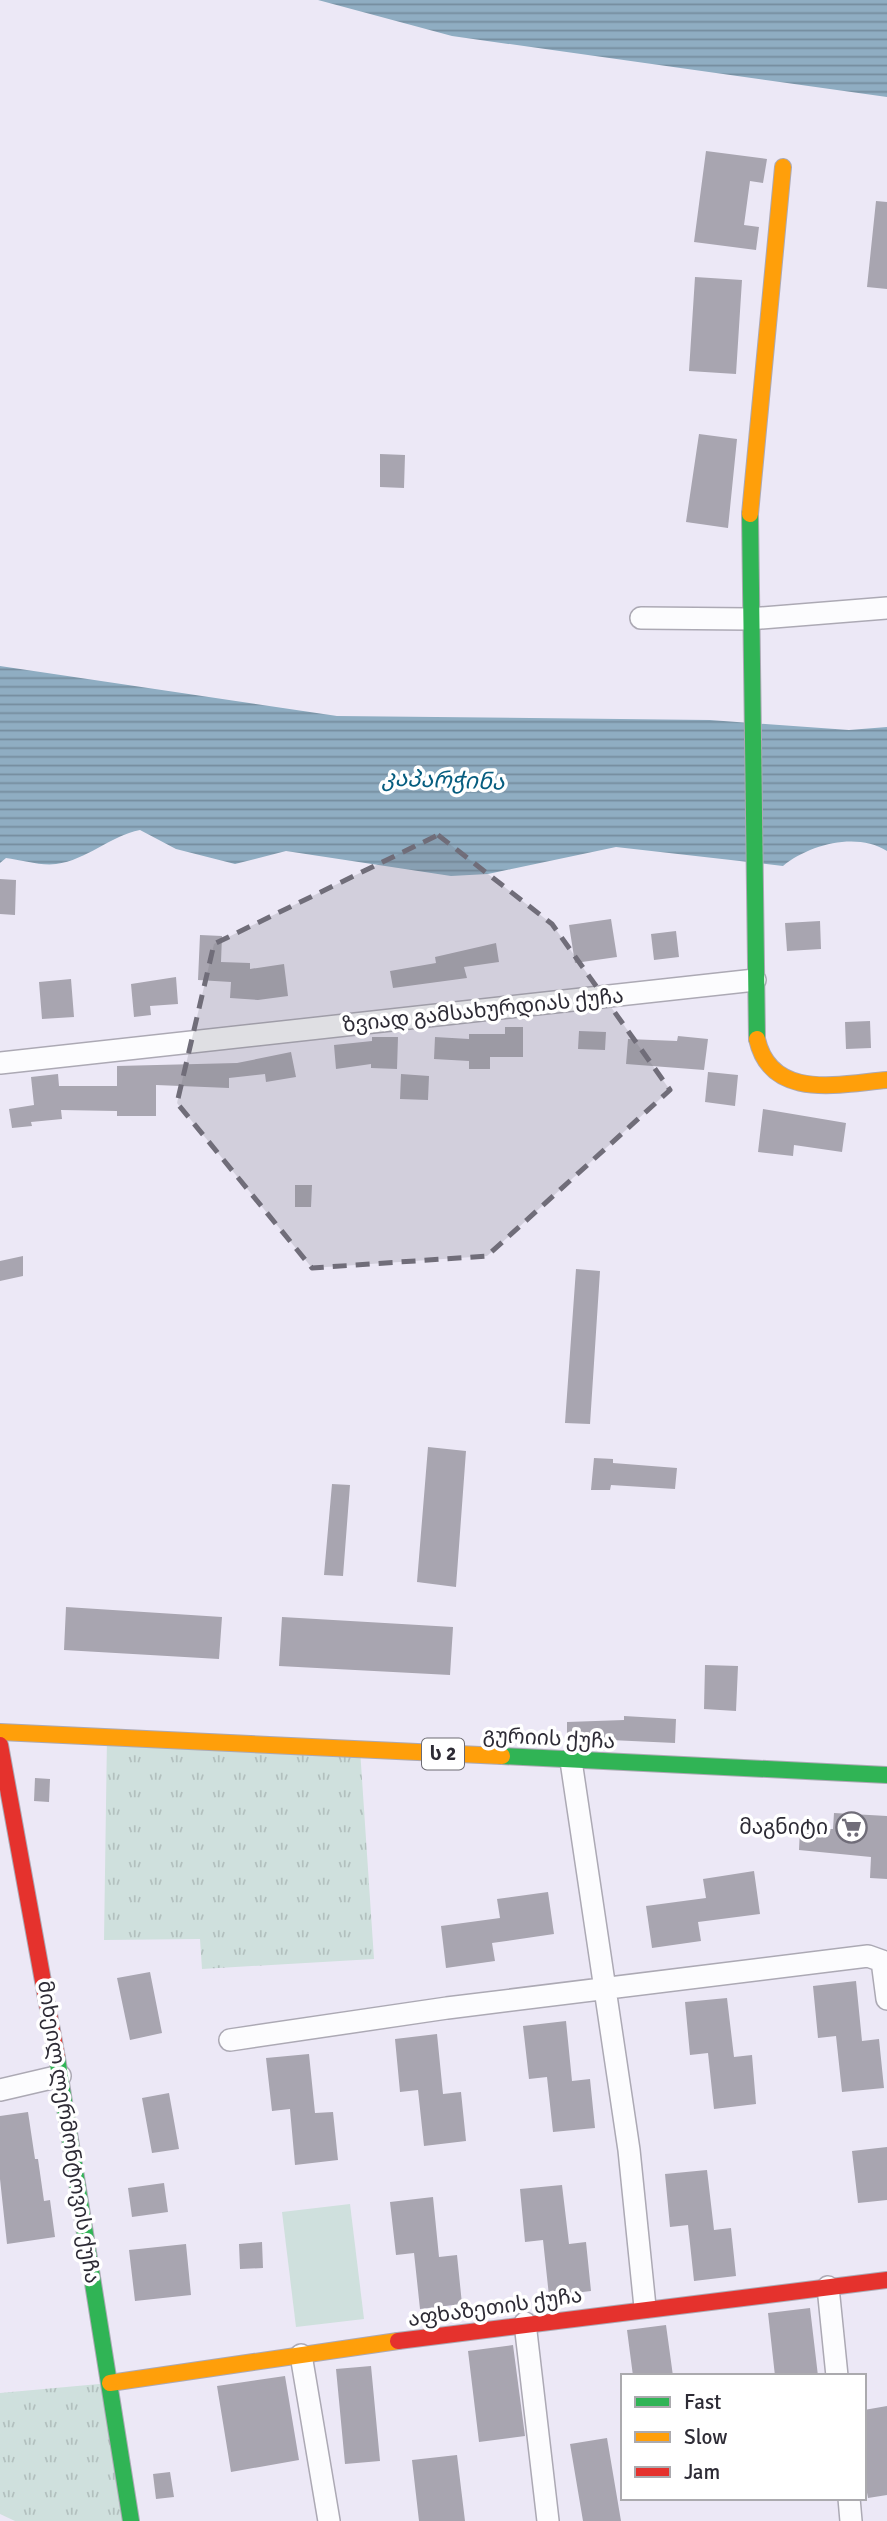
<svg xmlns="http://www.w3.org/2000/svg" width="887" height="2521" font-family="Signika,'Noto Sans Georgian',sans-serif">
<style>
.grass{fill:url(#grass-tufts)}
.pitch{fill:#cfe0dd}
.water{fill:url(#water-rules)}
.building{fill:#a8a5b0}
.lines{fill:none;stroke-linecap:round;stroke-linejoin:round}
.street-casing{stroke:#aca9b4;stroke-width:24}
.fast-casing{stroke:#aca9b4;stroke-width:18}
.slow-casing{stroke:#aca9b4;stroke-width:18}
.jam-casing{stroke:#aca9b4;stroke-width:18}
.street{stroke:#fcfcfe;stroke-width:21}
.fast{stroke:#30b455;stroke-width:16}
.slow{stroke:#ff9f0a;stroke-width:16}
.jam{stroke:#e5322d;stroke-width:16}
.marked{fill:#706d79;fill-opacity:0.2;stroke:#706d79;stroke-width:5;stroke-dasharray:14 9;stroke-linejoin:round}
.labels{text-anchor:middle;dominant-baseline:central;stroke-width:7;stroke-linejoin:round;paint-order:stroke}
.shield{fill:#fff;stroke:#6c6b72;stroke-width:2}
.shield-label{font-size:19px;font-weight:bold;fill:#2d2b35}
.street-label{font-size:21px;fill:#2d2b35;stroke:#fff}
.poi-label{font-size:21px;fill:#2d2b35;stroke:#fff;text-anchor:end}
.water-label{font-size:23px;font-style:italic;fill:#065d7f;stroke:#fff}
</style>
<defs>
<pattern id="grass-tufts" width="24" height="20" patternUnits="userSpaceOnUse" patternTransform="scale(1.75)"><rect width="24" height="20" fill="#cfe0dd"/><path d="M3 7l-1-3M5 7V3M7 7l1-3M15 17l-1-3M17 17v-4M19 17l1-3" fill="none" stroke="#b2c0be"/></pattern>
<pattern id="water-rules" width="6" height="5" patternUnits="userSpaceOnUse" patternTransform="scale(1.75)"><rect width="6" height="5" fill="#8fadc2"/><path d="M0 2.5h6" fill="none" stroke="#758d9e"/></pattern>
</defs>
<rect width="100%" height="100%" fill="#ece8f6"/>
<path class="grass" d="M107,1737L360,1749L374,1959L202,1969L200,1939L104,1940Z
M110,2383L131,2521H15L0,2514V2393Z"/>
<path class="pitch" d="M350,2204L364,2319L296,2327L282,2212Z"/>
<path class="water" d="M318,0H887V97L452,36Z
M0,666L337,716L710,720L849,730L887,727V851C857,832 810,844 783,866L616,847L488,874L451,876L286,851L235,864L176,849L140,830C110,836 87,860 56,864C41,866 21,860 6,858L0,863Z"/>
<path class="building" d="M706,151L767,159L763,183L750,181L744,225L759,227L756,250L694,242Z
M876,201L887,202V289L867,287Z
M695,277L742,280L736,374L689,371Z
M699,434L737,439L728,528L686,522Z
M380,454L405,455L404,488L380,487Z
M0,879L16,880L15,915L0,914Z
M611,919L617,957L575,963L569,925Z
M820,921L821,949L787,951L785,923Z
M676,931L679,957L654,960L651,934Z
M200,935L222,936L221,962L250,963V969L284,964L288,996L258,1000L230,998L231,982L198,980Z
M496,943L499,962L464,967L467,978L393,988L390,971L436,963L435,957Z
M176,977L178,1004L150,1006L151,1015L134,1017L131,984Z
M71,979L74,1017L42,1019L39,982Z
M870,1021L871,1048L846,1049L845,1022Z
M505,1027H523V1057H490V1069H469V1061L434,1059L435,1037L469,1039V1034H505Z
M579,1031L606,1032L605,1050L578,1049Z
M678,1036L708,1039L704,1070L626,1064L628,1039L677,1041Z
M372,1037H398L397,1069L371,1068V1064L336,1069L334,1045L372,1041Z
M291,1052L296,1077L266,1082L265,1074L229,1078V1088L156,1085V1116H117V1111L61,1110L62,1119L31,1122L32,1126L12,1128L9,1109L34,1105L31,1077L58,1074L59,1086H117V1066L237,1063Z
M708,1072L738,1075L735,1106L705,1102Z
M401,1074L429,1076L428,1100L400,1099Z
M763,1109L846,1123L842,1152L794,1145L793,1156L758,1152Z
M295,1185H312L311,1207H295Z
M23,1256V1276L0,1281V1261Z
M576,1269L600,1271L590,1424L565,1423Z
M428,1447L466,1451L456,1587L417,1582Z
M594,1458L613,1459V1463L677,1468L675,1489L611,1485L610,1490H591Z
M332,1484L350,1485L343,1576L324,1575Z
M66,1607L222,1617L219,1659L64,1650Z
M282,1617L453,1627L450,1675L279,1666Z
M705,1665L738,1666L736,1711L704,1709Z
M624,1716L676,1719L675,1743L567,1738V1722L624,1720Z
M35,1778L50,1779L49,1802L34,1801Z
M834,1813L887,1816V1879L870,1878L871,1857L799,1850L800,1829H833Z
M754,1871L760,1914L698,1922L701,1941L652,1948L646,1906L706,1898L703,1879Z
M548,1892L554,1934L492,1943L495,1961L446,1968L441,1926L500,1918L497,1899Z
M150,1972L162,2033L130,2040L117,1978Z
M856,1981L862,2041L879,2039L884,2088L842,2092L836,2036L818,2038L813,1986Z
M727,1998L734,2057L752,2055L756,2104L714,2109L708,2053L690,2055L685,2002Z
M566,2021L572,2081L590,2079L595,2128L553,2132L547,2077L529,2079L523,2026Z
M437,2034L443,2094L461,2092L466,2141L424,2146L418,2090L400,2092L395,2039Z
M309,2054L315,2113L333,2112L338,2160L295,2165L290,2109L272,2111L266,2058Z
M169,2093L179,2149L152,2153L142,2098Z
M28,2112L35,2159H38L44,2201L50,2200L55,2237L7,2244L0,2179V2116Z
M887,2147V2200L858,2203L852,2151Z
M707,2170L714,2230L731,2228L736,2276L694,2281L688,2225L670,2227L665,2174Z
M164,2183L168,2212L132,2217L128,2188Z
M562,2185L569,2244L586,2242L591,2291L549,2296L543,2240L525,2242L520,2189Z
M433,2197L439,2257L457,2255L462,2304L420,2309L414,2253L396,2255L390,2202Z
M262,2242L263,2268L240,2269L239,2244Z
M186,2244L191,2295L135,2301L129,2250Z
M810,2308L818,2376H775L768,2313Z
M666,2325L673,2376H633L627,2330Z
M513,2345L525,2436L479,2442L468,2351Z
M371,2366L380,2461L345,2464L336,2369Z
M285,2376L299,2460L231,2472L217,2386Z
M887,2406V2495L868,2498L864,2476V2410Z
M607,2438L621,2521H583L570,2444Z
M457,2455L465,2521H419L412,2460Z
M170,2472L174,2497L156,2499L153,2474Z"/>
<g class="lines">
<defs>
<path id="street" d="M641,618L749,619L887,608
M0,1063L755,980
M571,1761L629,2150L645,2307
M230,2040L447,2008L868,1956L882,1961L887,1999
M0,2090L60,2076
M828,2287L837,2376
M525,2323L548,2521
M301,2355L329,2521
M849,2498L851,2521"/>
<path id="fast" d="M750,514L757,1039
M502,1756L887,1775
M57,2058L131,2521"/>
<path id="slow" d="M750,514L783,167
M757,1039C771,1101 839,1084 887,1080
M0,1732L502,1756
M110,2383L398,2341"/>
<path id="jam" d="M0,1745L57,2058
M398,2341L887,2280"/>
</defs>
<use href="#street" class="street-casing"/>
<use href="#fast" class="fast-casing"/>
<use href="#slow" class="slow-casing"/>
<use href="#jam" class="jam-casing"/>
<use href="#street" class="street"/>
<use href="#fast" class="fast"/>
<use href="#slow" class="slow"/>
<use href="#jam" class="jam"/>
</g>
<path class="marked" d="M438,835L552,924L670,1090L487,1256L312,1268L177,1103L214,944Z"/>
<defs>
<symbol id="supermarket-ring" viewBox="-11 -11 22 22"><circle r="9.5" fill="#fff" stroke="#706d79" stroke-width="1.5"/><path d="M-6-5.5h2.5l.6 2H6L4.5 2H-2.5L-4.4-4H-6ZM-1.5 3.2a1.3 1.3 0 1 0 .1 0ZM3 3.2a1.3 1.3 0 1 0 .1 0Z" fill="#706d79"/></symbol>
</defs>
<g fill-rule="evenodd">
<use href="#supermarket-ring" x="834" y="1810" width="35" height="35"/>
</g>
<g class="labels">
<rect class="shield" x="422" y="1738.5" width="42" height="31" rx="5"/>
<g class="shield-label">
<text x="443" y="1754">ს 2</text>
</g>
<g class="street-label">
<text transform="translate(483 1010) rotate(-6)">ზვიად გამსახურდიას ქუჩა</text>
<text transform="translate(549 1738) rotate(3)">გურიის ქუჩა</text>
<text transform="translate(69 2132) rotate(81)">მიხეილ ლერმონტოვის ქუჩა</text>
<text transform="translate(495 2307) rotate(-8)">აფხაზეთის ქუჩა</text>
</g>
<g class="poi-label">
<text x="828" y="1827">მაგნიტი</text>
</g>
<g class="water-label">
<text transform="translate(443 780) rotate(2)">კაპარჭინა</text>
</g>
</g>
<rect x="621" y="2374" width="245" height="126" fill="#ffffff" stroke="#abaaae" stroke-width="2"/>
<rect x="635" y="2397" width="35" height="10" fill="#30b455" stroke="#abaaae" stroke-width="2"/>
<text x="684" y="2409" font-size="21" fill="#2d2b35">Fast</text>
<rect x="635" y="2432" width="35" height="10" fill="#ff9f0a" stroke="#abaaae" stroke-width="2"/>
<text x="684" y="2444" font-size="21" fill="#2d2b35">Slow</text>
<rect x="635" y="2467" width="35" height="10" fill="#e5322d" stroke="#abaaae" stroke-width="2"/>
<text x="684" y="2479" font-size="21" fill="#2d2b35">Jam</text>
</svg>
